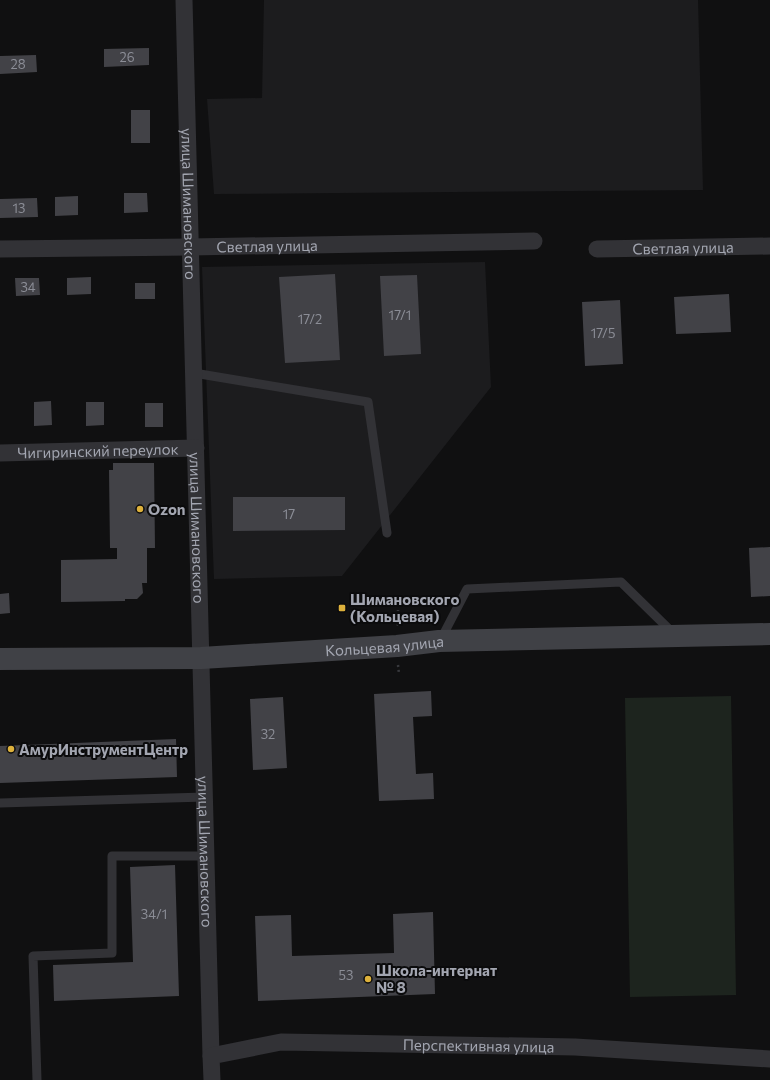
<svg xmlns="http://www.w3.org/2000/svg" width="770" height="1080" font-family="Commissioner,sans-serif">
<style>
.built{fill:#1c1c1e}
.green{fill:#1d241e}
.building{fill:#424247}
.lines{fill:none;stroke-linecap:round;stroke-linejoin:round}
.path{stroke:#38393d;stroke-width:2.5;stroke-dasharray:2 3;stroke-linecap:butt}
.lane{stroke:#323236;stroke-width:9}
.street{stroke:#323236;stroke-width:17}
.secondary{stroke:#404146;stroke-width:22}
.poi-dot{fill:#ddb13c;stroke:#0b0b0c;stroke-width:1.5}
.labels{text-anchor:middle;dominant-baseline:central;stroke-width:4;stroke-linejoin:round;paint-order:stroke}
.number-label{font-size:13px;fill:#8b8d96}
.street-label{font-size:15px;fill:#a3a6b1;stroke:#0b0b0c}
.poi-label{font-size:15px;font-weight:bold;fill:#a3a6b1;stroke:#0b0b0c;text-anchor:start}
</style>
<rect width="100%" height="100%" fill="#101011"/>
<path class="built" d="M264,0H698L703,190L214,194L207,99L262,98Z
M485,262L491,387L342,576L214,579L202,267Z"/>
<path class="green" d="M731,696L736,995L630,997L625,698Z"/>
<path class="building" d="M149,48V65L104,67V49Z
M36,55L37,72L0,74V56Z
M131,110H150V143H131Z
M124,193H147L148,212L124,213Z
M78,196V215L55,216V197Z
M37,198L38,217L0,218V199Z
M335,274L340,360L285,363L279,277Z
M417,275L421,354L384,356L380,276Z
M91,277V294L67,295V278Z
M15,278H39L40,295L16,296Z
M135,283H155V299H135Z
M729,294L731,332L676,334L674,297Z
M620,300L623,364L585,366L582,302Z
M51,401L52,425L34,426V402Z
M86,402H104V425L86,426Z
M145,403H163V427H145Z
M113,463H154L155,548H147V583H142L143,593L137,599H125V601L61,602V560L117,559V548H110L109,470H113Z
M233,497H345V530L233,531Z
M770,547V596L751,597L749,548Z
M9,593L10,613L0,614V594Z
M431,691L432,716L413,717L416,774L433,773L434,799L379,801L374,694Z
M283,697L287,768L253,770L250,699Z
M176,739L177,777L0,783V746Z
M175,865L179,996L54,1001L53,965L133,962L130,867Z
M433,912L435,994L258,1001L255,916L291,915L292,956L394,953L393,914Z"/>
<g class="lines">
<path class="path" d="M398,626V610
M398,665L399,674"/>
<path class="lane" d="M194,373L368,402L387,533
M441,639L467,589L621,582L674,634
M0,803L205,797
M37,1080L33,956L112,953V856H206"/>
<g class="street">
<path id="s1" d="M184,0L211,1056"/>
<path id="s2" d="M0,249L191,247L534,241"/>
<path id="s3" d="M597,249L770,246"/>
<path id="s4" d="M0,453L196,448"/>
<path id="s5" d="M212,1080L211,1056L281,1042L575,1047L770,1059"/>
</g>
<path class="secondary" id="s6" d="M0,659L201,658L397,646L439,641L770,634"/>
</g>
<g class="poi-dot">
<circle cx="140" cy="509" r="4"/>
<rect x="338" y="604" width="8" height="8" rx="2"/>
<circle cx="11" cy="749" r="4"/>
<circle cx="368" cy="979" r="4"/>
</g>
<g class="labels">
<g class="number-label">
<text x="127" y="57">26</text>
<text x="18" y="64">28</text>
<text x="19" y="208">13</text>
<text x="28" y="287">34</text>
<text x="400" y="315">17/1</text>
<text x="310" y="319">17/2</text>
<text x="603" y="333">17/5</text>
<text x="289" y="514">17</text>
<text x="268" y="734">32</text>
<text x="154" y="914">34/1</text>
<text x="346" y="975">53</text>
</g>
<g class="street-label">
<text stroke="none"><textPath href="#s1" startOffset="204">улица Шимановского</textPath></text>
<text stroke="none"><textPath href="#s2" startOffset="267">Светлая улица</textPath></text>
<text stroke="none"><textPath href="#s3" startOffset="86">Светлая улица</textPath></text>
<text stroke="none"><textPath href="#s4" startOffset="98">Чигиринский переулок</textPath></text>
<text stroke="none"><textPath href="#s1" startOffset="528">улица Шимановского</textPath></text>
<text stroke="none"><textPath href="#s6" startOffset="385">Кольцевая улица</textPath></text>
<text stroke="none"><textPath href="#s1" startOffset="852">улица Шимановского</textPath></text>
<text stroke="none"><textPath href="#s5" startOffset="293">Перспективная улица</textPath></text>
</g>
<g class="poi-label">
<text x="148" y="509">Ozon</text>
<text x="350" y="599">Шимановского<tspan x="350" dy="17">(Кольцевая)</tspan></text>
<text x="19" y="749">АмурИнструментЦентр</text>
<text x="376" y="970">Школа-интернат<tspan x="376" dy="17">№ 8</tspan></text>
</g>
</g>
</svg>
